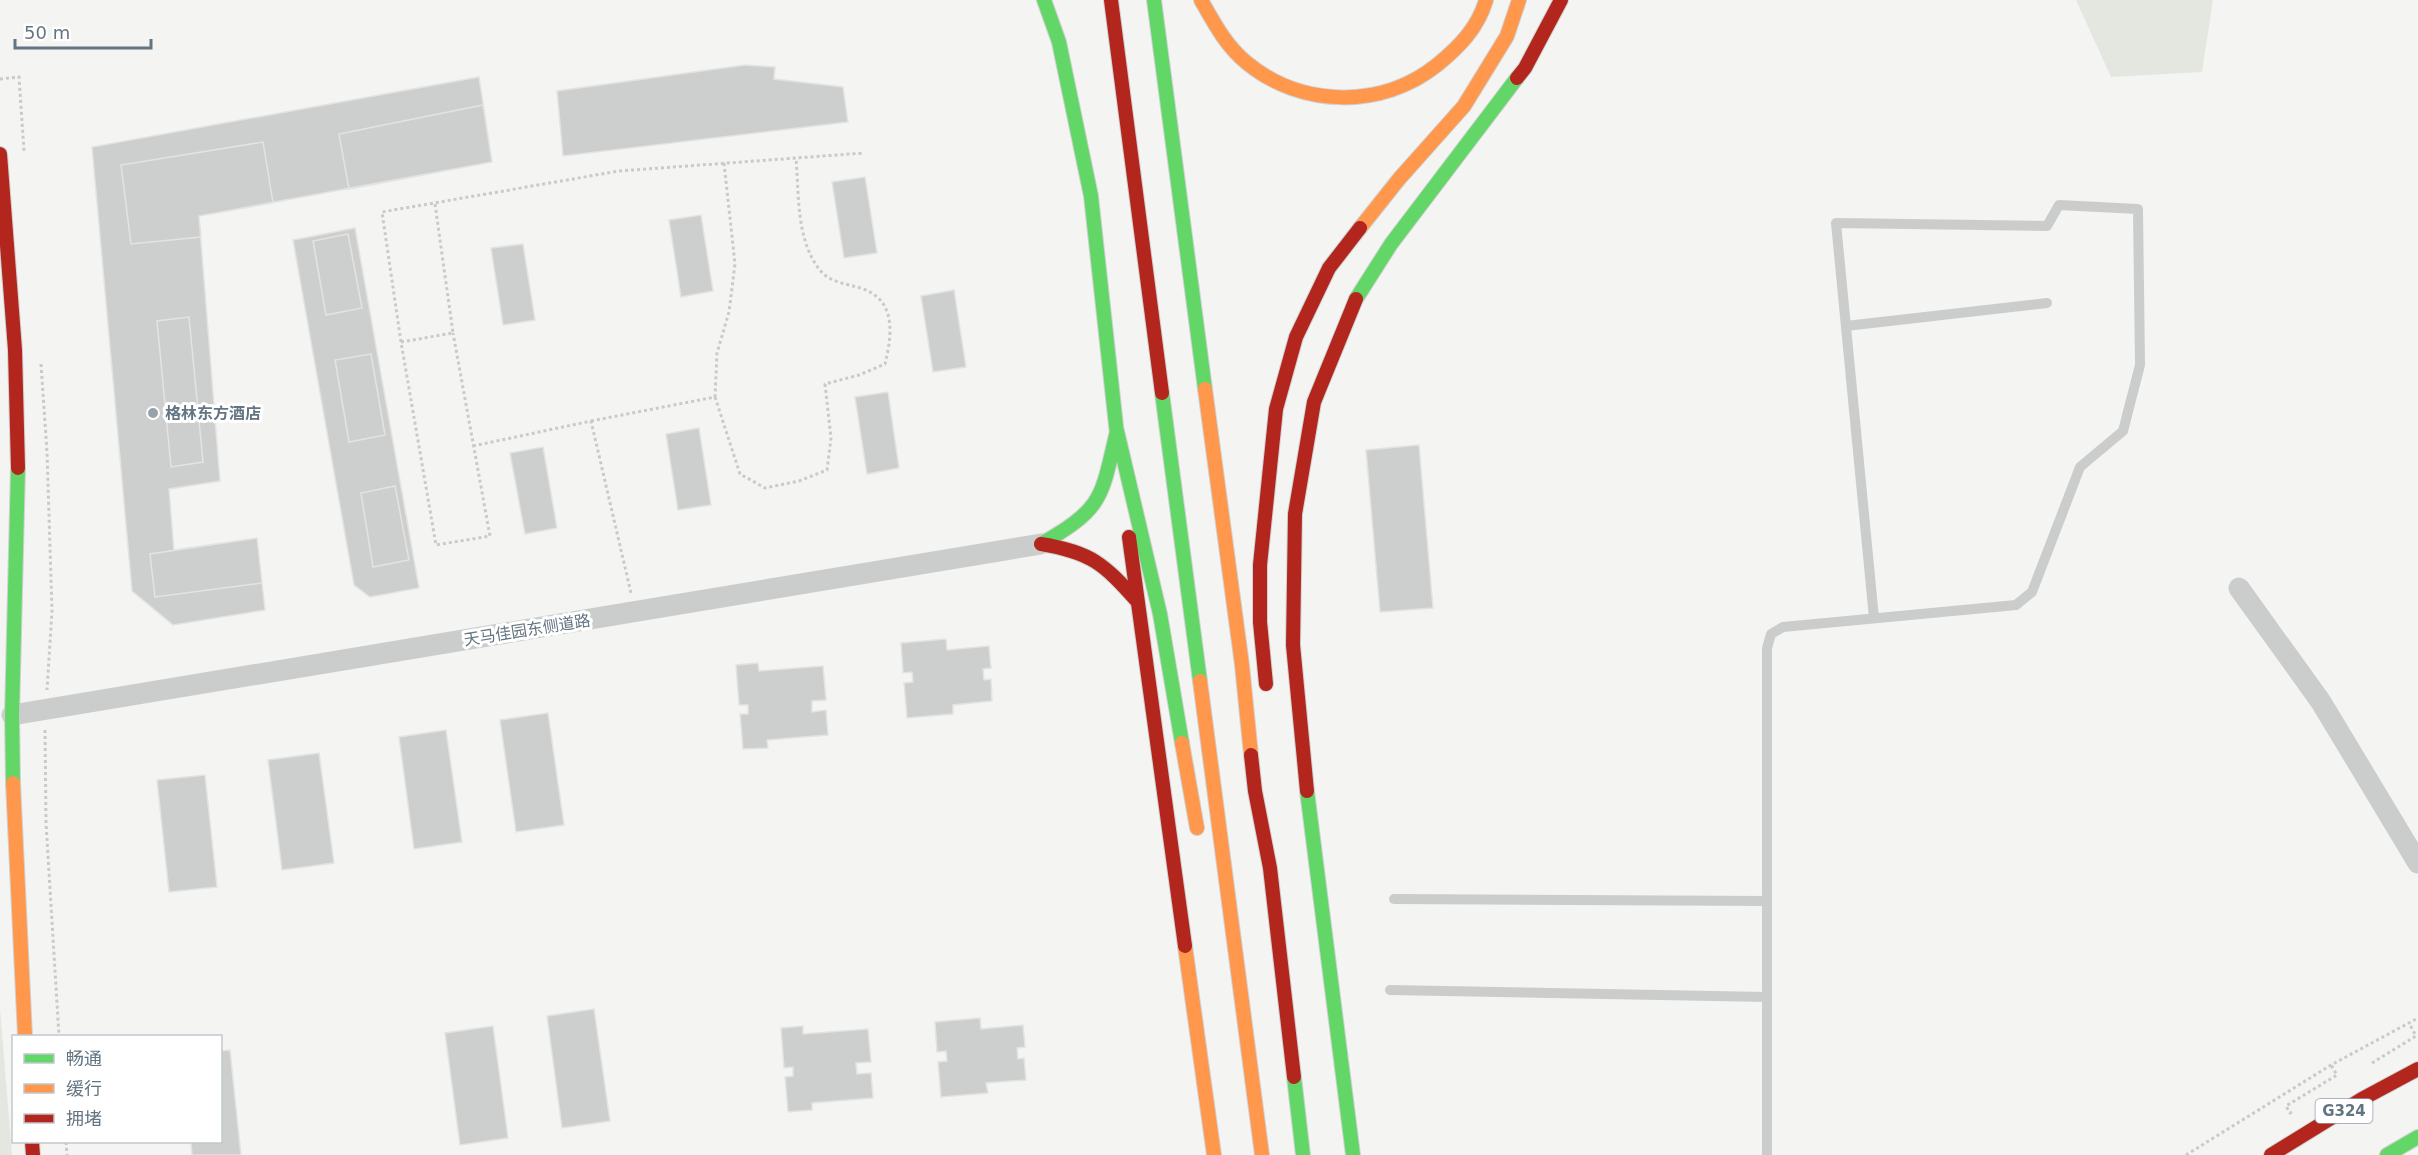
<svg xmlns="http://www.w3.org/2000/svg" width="2418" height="1155" font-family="'DejaVu Sans','Noto Sans SC',sans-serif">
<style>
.green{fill:#e4e7e0}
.building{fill:#cdcfce;stroke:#e3e3e2;stroke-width:1.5}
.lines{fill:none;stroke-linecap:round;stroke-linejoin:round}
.fast-casing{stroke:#d0d2d2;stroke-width:16}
.slow-casing{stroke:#d0d2d2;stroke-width:16}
.jam-casing{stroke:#d0d2d2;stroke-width:16}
.path{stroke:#cacaca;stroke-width:3;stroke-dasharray:3 3;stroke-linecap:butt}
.lane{stroke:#cbcdcd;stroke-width:10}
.street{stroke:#cbcdcd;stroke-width:21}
.fast{stroke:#63d668;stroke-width:14}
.slow{stroke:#ff974d;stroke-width:14}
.jam{stroke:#b3261e;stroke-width:14}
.poi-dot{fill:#96a1a9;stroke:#fff;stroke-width:2}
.labels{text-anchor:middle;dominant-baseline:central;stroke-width:6;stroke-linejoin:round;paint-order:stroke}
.shield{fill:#fff;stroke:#929ea8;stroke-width:1.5}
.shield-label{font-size:15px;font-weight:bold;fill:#647582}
.poi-label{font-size:16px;font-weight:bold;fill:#647582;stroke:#fff;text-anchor:start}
.street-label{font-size:16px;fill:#647582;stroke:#fff}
</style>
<rect width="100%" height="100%" fill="#f4f4f2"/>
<path class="green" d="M2076,0H2213L2202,72L2111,77Z
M0,1008L12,1155H0Z"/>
<path class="building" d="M745,65L775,67L774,79L843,87L848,122L563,156L557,91Z
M479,77L492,162L199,216L220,481L169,489L174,550L257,538L265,610L173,625L132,591L92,147Z
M483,105L492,162L349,189L339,134Z
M263,142L273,203L199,216L201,237L131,244L121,165Z
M865,177L877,253L844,258L832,182Z
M701,215L713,291L681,297L669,220Z
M355,228L419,588L370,597L354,585L293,240Z
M348,234L362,308L326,315L313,241Z
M523,244L535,320L503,325L491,248Z
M954,290L966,367L933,372L921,296Z
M189,317L203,462L171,467L157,321Z
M371,354L385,435L349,442L335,360Z
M888,392L899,468L867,474L855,397Z
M699,428L711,505L678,510L666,434Z
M1419,445L1433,608L1380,612L1366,450Z
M543,447L557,528L525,534L510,453Z
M395,486L409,560L373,567L361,493Z
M257,538L262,583L155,597L150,554Z
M946,639L947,650L989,646L991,668L983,669L984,680L991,679L992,701L953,705V714L907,718L904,683L913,682L912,672L903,673L901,643Z
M758,663L759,671L823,666L826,700L812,701V712L826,710L828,735L767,740L768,748L743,749L740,714H748V705H739L736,665Z
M548,713L564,825L516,832L500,720Z
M446,730L462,842L414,849L399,737Z
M319,753L334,863L282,870L268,760Z
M205,775L217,887L169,892L157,780Z
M594,1009L610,1121L562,1128L547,1016Z
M980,1018L981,1029L1023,1025L1025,1047L1017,1048L1018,1059L1024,1058L1026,1080L986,1083L988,1093L941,1097L938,1062L947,1061L946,1051L937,1052L935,1022Z
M493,1026L508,1138L460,1145L445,1033Z
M803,1026V1034L868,1029L871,1062L856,1063L857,1074L871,1073L873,1098L812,1103V1110L788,1112L785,1077L793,1076V1067L784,1068L781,1028Z
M230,1050L241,1155H192L191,1142H220V1051Z"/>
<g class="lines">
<defs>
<path id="fast" d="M1044,0L1059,42L1091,196L1119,453
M1154,0L1205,389
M1356,299L1391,244L1517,78
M1162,393L1200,681
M1117,431L1160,614L1182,743
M1041,544C1104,508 1101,498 1117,431
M13,783L12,715L18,468
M1307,791L1353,1155
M1294,1077L1303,1155
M2387,1155L2418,1137"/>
<path id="slow" d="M1201,0C1214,23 1226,46 1247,63C1302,108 1382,109 1437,65C1459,47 1478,28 1486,0
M1360,228L1399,179L1464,106L1507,36L1519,0
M1205,389L1242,665L1251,755
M1200,681L1262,1155
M1182,743L1197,828
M13,783L25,1036
M1185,946L1214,1155"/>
<path id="jam" d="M1111,0L1162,393
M1517,78L1525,68L1561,0
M0,154L15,350L18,468
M1129,537L1185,946
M1041,544C1091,552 1104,564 1137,601
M1266,684L1260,622V565L1276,409L1296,337L1329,268L1360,228
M1251,755L1255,791L1270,868L1294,1077
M1307,791L1293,645L1295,514L1314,402L1356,299
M32,1142L33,1155
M2271,1155L2362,1099L2418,1069"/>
</defs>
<use href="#fast" class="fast-casing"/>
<use href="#slow" class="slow-casing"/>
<use href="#jam" class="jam-casing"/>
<path class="path" d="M0,79L19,77L24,151
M435,204L453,333L401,342L436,545L490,536L453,333
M401,342L382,212L619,171L864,153
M41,364L47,452L52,611L47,690
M715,397L740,474L765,488L799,481L827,470L831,438L825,384L859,375L885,364C891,339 897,305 868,291C851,283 831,285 819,269C796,239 799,193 796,158
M591,421L715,397L717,353L729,312L735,264L724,163
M473,446L591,421L631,593
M45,730L46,823L59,1036
M2372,1063L2416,1036L2409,1023
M2292,1112L2290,1113L2286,1106L2337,1075L2331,1065
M66,1142L67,1155
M2186,1155L2331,1065L2418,1018"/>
<path class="lane" d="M1846,326L2047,303
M1394,899L1767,901
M1390,990L1767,997
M1767,1155V648L1771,634L1783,627L2016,605L2032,592L2080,467L2123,431L2140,365L2138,209L2059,205L2047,226L1836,223L1874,618"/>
<path class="street" d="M2239,588L2321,702L2418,863
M12,715L1041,544"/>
<use href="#fast" class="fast"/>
<use href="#slow" class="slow"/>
<use href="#jam" class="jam"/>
</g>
<circle class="poi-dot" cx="153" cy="413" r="6"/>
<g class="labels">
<rect class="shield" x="2315.5" y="1099" width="57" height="24" rx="4.5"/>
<g class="shield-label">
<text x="2344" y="1111">G324</text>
</g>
<g class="poi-label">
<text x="165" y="413">格林东方酒店</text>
</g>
<g class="street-label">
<text transform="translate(527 630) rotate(-9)">天马佳园东侧道路</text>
</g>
</g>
<rect x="12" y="1035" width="210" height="108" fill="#ffffff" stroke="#c1c8cd" stroke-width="1.5"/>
<rect x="24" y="1054" width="30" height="9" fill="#63d668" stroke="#c1c8cd" stroke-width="1.5"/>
<text x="66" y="1065" font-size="18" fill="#647582">畅通</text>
<rect x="24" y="1084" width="30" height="9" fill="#ff974d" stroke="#c1c8cd" stroke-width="1.5"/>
<text x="66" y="1095" font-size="18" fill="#647582">缓行</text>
<rect x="24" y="1114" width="30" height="9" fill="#b3261e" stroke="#c1c8cd" stroke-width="1.5"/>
<text x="66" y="1125" font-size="18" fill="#647582">拥堵</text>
<path d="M15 39v9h136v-9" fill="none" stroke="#647582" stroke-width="3"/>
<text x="24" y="39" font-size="18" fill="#647582" stroke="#ffffff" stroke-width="4.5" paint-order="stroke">50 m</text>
</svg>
